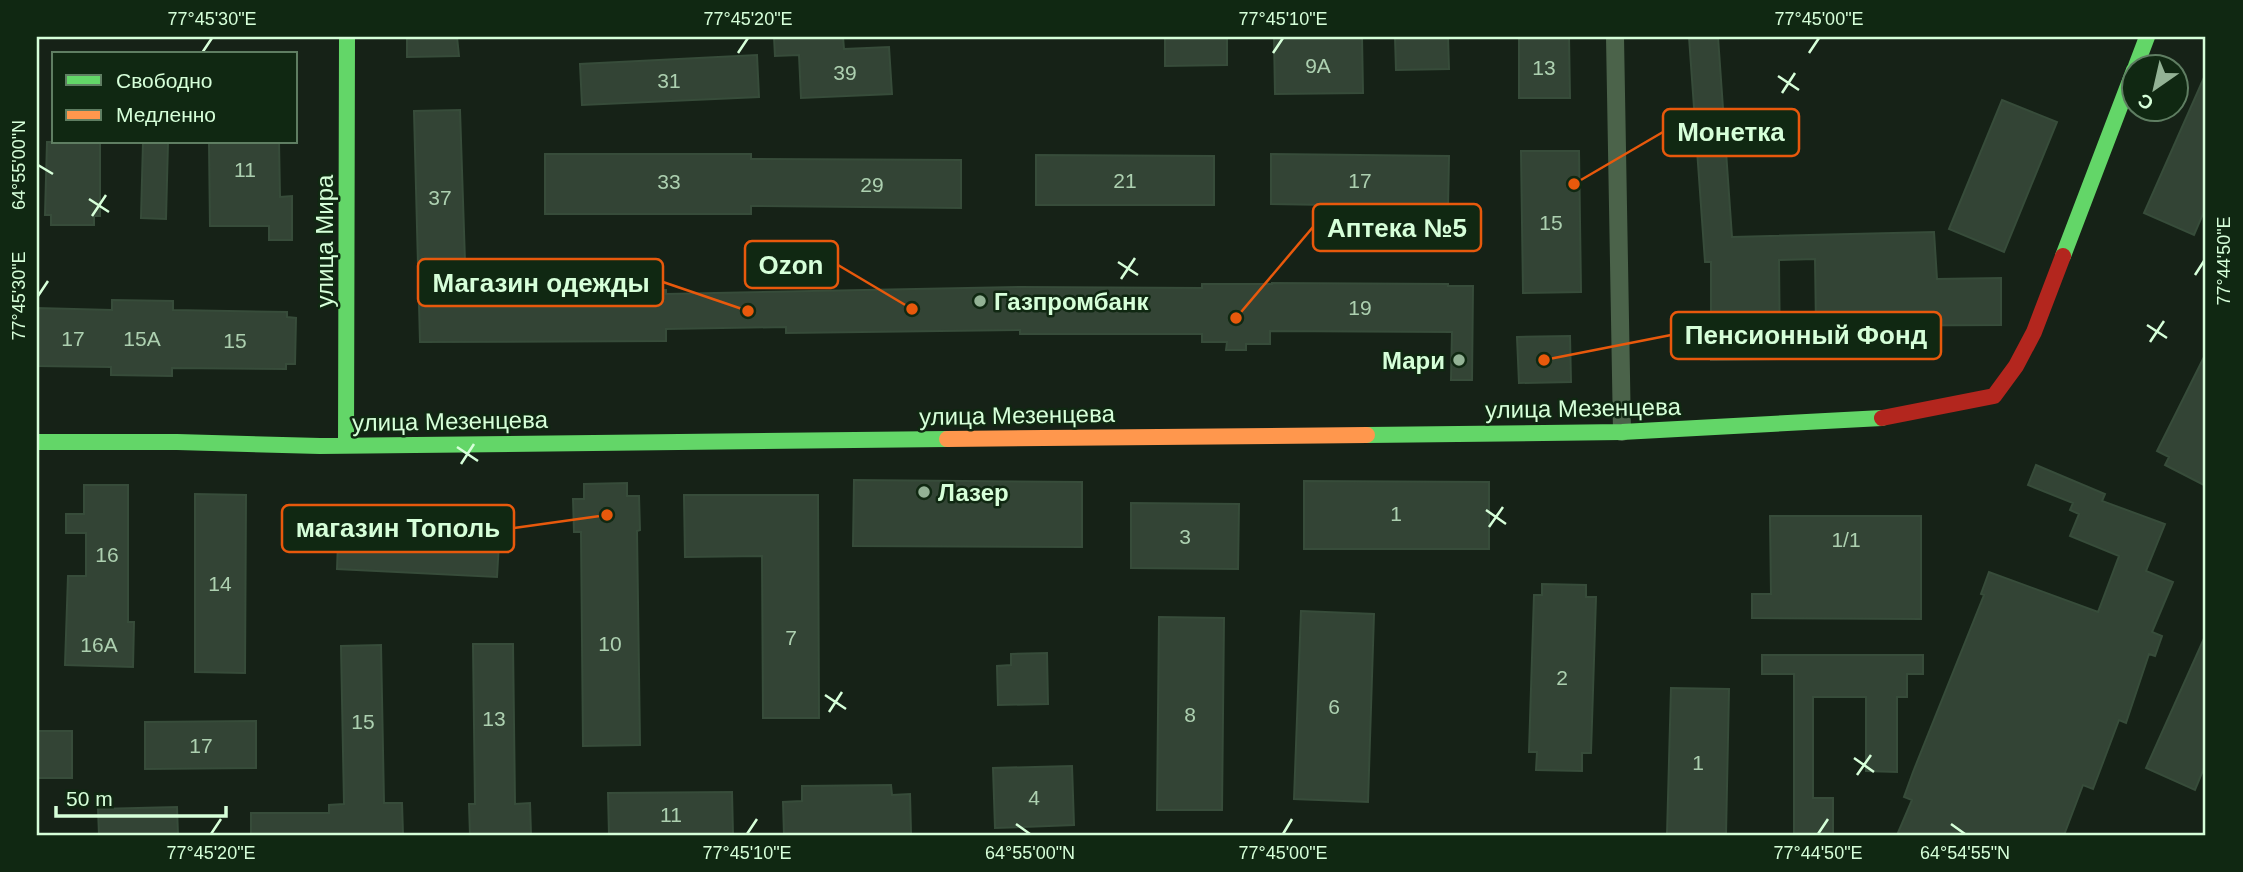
<svg xmlns="http://www.w3.org/2000/svg" width="2243" height="872" font-family="Arial,sans-serif">
<style>
.building{fill:#334435;stroke:#374c3a;stroke-width:2}
.lines{fill:none;stroke-linecap:round;stroke-linejoin:round}
.street{stroke:#4b634a;stroke-width:18}
.fast{stroke:#63d668;stroke-width:16}
.slow{stroke:#ff974d;stroke-width:16}
.jam{stroke:#b3261e;stroke-width:16}
.ticks{fill:none;stroke:#d6ffd9;stroke-width:2.5}
.poi-dot{fill:#93b295;stroke:#102812;stroke-width:2.5}
.labels{text-anchor:middle;dominant-baseline:central;stroke-width:5;stroke-linejoin:round;paint-order:stroke}
.number-label{font-size:21px;fill:#add0b0}
.street-label{font-size:24px;fill:#d6ffd9;stroke:#102812}
.poi-label{font-size:24px;font-weight:bold;fill:#d6ffd9;stroke:#102812;text-anchor:start}
.leader{fill:none;stroke:#e8590c;stroke-width:2.5}
.callout-dot{fill:#e8590c;stroke:#102812;stroke-width:2.5}
.callout{fill:#102812;stroke:#e8590c;stroke-width:2.5}
.callout-label{font-size:26px;text-anchor:middle;font-weight:bold;fill:#d6ffd9}
.neatline{fill:none;stroke:#d6ffd9;stroke-width:2.5}
.ticks-label{font-size:18px;text-anchor:middle;fill:#d6ffd9}
</style>
<rect width="100%" height="100%" fill="#162217"/>
<path class="building" d="M407,37H457L459,56L407,57Z
M774,37H843L844,49L889,47L892,94L801,98L799,55L775,56Z
M1165,37H1227V65L1165,66Z
M1274,37H1362L1363,93L1275,94Z
M1395,37H1448L1449,69L1396,70Z
M1519,37H1569L1570,98H1519Z
M1689,37H1718L1732,237L1934,232L1937,279L2001,278V325L1816,326L1815,259L1779,260L1780,359L1711,360V262H1705Z
M757,55L759,97L582,105L580,64Z
M2206,73V207L2194,235L2144,213Z
M2002,100L2057,122L2004,252L1949,229Z
M460,110L466,292L666,290V294L1020,287L1202,288V284H1272V283L1448,284V286H1473L1472,380H1451L1452,332L1270,331V344H1246V350H1226L1227,342H1202V334H1020V330L786,333V327L666,329V341L420,342L414,111Z
M47,142H100V216H94V225H51V215H45Z
M143,142H168L166,219L141,218Z
M209,142H279L280,197L292,196V240H269V226H210Z
M1521,151H1579L1581,292L1523,293Z
M545,154H751V159L961,160V208L751,206V214H545Z
M1271,154L1449,156L1448,207L1271,204Z
M1036,155L1214,156V205H1036Z
M112,300L173,301V310L287,312V317L296,318L295,364H286V369L172,368V376L111,375V367L37,366V308L112,310Z
M1570,336L1571,382L1519,383L1517,337Z
M2206,353V486L2165,465L2169,457L2157,451Z
M2036,465L2105,494L2102,501L2165,524L2146,571L2173,582L2152,632L2162,636L2155,656L2149,654L2126,723L2119,720L2093,789L2083,785L2064,835H1897L1912,800L1904,797L1913,772L1984,595L1981,594L1989,572L2098,612L2119,556L2070,536L2079,514L2070,510L2073,503L2028,485Z
M854,480L1082,482V547L853,546Z
M1304,481L1489,482V549H1304Z
M627,483V496H639L640,530L637,531L640,745L583,746L581,532H574L573,499H584V484Z
M84,485H128V622H134L133,667L65,665L68,576H86V533H66V514H84Z
M195,494L246,495L245,673L195,672Z
M684,495H818L819,718H763L762,556L685,557Z
M1131,503L1239,504L1238,569L1131,568Z
M1770,516H1921V619L1752,618V594H1771Z
M339,517L500,525L497,577L337,569Z
M1542,584L1586,585V597H1596L1591,753H1582V771L1536,770L1537,752H1529L1534,595H1542Z
M1301,611L1374,614L1368,802L1294,799Z
M1159,617L1224,618L1222,810H1157Z
M2206,634V763L2195,790L2146,768Z
M473,644H513L515,804L530,803L531,835H470L469,804H475Z
M381,645L384,803H402L403,835H251V813H329V805L344,804L341,646Z
M1047,653L1048,704L998,705L997,666L1011,665V654Z
M1762,655H1923V674H1907V697H1897V772L1866,771V697H1813V798H1833V835H1794V674H1762Z
M1671,688L1729,689L1726,835H1667Z
M256,721V768L145,769V722Z
M37,731H72V778H37Z
M1072,766L1074,825L995,828L993,768Z
M891,785L892,795L910,794L911,833L784,835L783,802L802,801V786Z
M732,792L733,835H609L608,793Z
M177,807L178,835H99L98,809Z"/>
<g class="lines">
<path class="street" d="M1615,37L1622,432"/>
<path class="fast" d="M2136,66L2147,37
M2063,256L2134,70
M1367,435L1622,432L1882,418
M37,442H177L320,446L947,439
M346,445L347,37"/>
<path class="slow" d="M947,439L1367,435"/>
<path class="jam" d="M1882,418L1994,396L2016,366L2034,332L2063,256"/>
</g>
<path class="ticks" d="M202,53L212,38M738,53L748,38M1273,53L1283,38M1809,53L1819,38M1778,76L1799,90M1782,93L1795,73M38,165L53,174M89,199L109,212M92,216L106,195M1118,262L1138,275M2195,275L2204,261M1121,279L1135,258M38,296L48,281M2147,325L2167,338M2150,342L2164,321M457,447L478,461M461,464L474,444M1486,510L1506,524M1489,527L1503,507M825,695L846,709M829,712L842,692M1854,758L1874,772M1857,775L1871,755M1016,824L1030,834M1951,824L1965,834M211,834L221,819M747,834L757,819M1283,834L1292,819M1818,834L1828,819"/>
<g class="poi-dot">
<circle cx="980" cy="301" r="7"/>
<circle cx="1459" cy="360" r="7"/>
<circle cx="924" cy="492" r="7"/>
</g>
<g class="labels">
<g class="number-label">
<text x="1318" y="65">9А</text>
<text x="1544" y="67">13</text>
<text x="845" y="72">39</text>
<text x="669" y="80">31</text>
<text x="245" y="169">11</text>
<text x="1125" y="180">21</text>
<text x="1360" y="180">17</text>
<text x="669" y="181">33</text>
<text x="872" y="184">29</text>
<text x="440" y="197">37</text>
<text x="1551" y="222">15</text>
<text x="1360" y="307">19</text>
<text x="73" y="338">17</text>
<text x="142" y="338">15А</text>
<text x="235" y="340">15</text>
<text x="1396" y="513">1</text>
<text x="1185" y="536">3</text>
<text x="1846" y="539">1/1</text>
<text x="107" y="554">16</text>
<text x="220" y="583">14</text>
<text x="791" y="637">7</text>
<text x="610" y="643">10</text>
<text x="99" y="644">16А</text>
<text x="1562" y="677">2</text>
<text x="1334" y="706">6</text>
<text x="1190" y="714">8</text>
<text x="494" y="718">13</text>
<text x="363" y="721">15</text>
<text x="201" y="745">17</text>
<text x="1698" y="762">1</text>
<text x="1034" y="797">4</text>
<text x="671" y="814">11</text>
</g>
<g class="street-label">
<text transform="translate(324 241) rotate(-90)">улица Мира</text>
<text transform="translate(1583 408) rotate(-1)">улица Мезенцева</text>
<text transform="translate(1017 415) rotate(-1)">улица Мезенцева</text>
<text transform="translate(450 421) rotate(-1)">улица Мезенцева</text>
</g>
<g class="poi-label">
<text x="994" y="301">Газпромбанк</text>
<text x="1445" y="360" text-anchor="end">Мари</text>
<text x="938" y="492">Лазер</text>
</g>
</g>
<path class="leader" d="M1574 184L1663 132M1236 318L1313 227M912 309L838 265M748 311L663 282M1544 360L1671 335M607 515L514 528"/>
<g class="callout-dot">
<circle cx="1574" cy="184" r="7"/>
<circle cx="1236" cy="318" r="7"/>
<circle cx="912" cy="309" r="7"/>
<circle cx="748" cy="311" r="7"/>
<circle cx="1544" cy="360" r="7"/>
<circle cx="607" cy="515" r="7"/>
</g>
<g class="callout">
<rect x="1663" y="109" width="136" height="47" rx="7"/>
<rect x="1313" y="204" width="168" height="47" rx="7"/>
<rect x="745" y="241" width="93" height="47" rx="7"/>
<rect x="418" y="259" width="245" height="47" rx="7"/>
<rect x="1671" y="312" width="270" height="47" rx="7"/>
<rect x="282" y="505" width="232" height="47" rx="7"/>
</g>
<g class="callout-label">
<text x="1731" y="141">Монетка</text>
<text x="1397" y="237">Аптека №5</text>
<text x="791" y="274">Ozon</text>
<text x="541" y="292">Магазин одежды</text>
<text x="1806" y="344">Пенсионный Фонд</text>
<text x="398" y="537">магазин Тополь</text>
</g>
<rect width="2243" height="872" fill="none" stroke="#102812" stroke-width="77"/>
<rect x="52" y="52" width="245" height="91" fill="#102812" stroke="#5f7e62" stroke-width="2"/>
<rect x="66" y="75" width="35" height="10" fill="#63d668" stroke="#5f7e62" stroke-width="2"/>
<text x="116" y="88" font-size="21" fill="#d6ffd9">Свободно</text>
<rect x="66" y="110" width="35" height="10" fill="#ff974d" stroke="#5f7e62" stroke-width="2"/>
<text x="116" y="122" font-size="21" fill="#d6ffd9">Медленно</text>
<g transform="translate(2155 88) rotate(214)"><circle r="33" fill="#102812" stroke="#5f7e62" stroke-width="2"/>
<path d="M0-5L12 26L0 18L-12 26Z" fill="#93b295"/>
<text y="-10" font-size="19" font-weight="bold" text-anchor="middle" fill="#d6ffd9">С</text>
</g>
<path d="M56 806v10h170v-10" fill="none" stroke="#d6ffd9" stroke-width="3.5"/>
<text x="66" y="806" font-size="21" fill="#d6ffd9" stroke="#102812" stroke-width="5" paint-order="stroke">50 m</text>
<rect x="38" y="38" width="2166" height="796" class="neatline"/>
<g class="ticks-label">
<text x="212" y="25">77°45'30"E</text>
<text x="748" y="25">77°45'20"E</text>
<text x="1283" y="25">77°45'10"E</text>
<text x="1819" y="25">77°45'00"E</text>
<text transform="translate(19 165) rotate(-90)" y="6">64°55'00"N</text>
<text transform="translate(2224 261) rotate(-90)" y="6">77°44'50"E</text>
<text transform="translate(19 296) rotate(-90)" y="6">77°45'30"E</text>
<text x="211" y="859">77°45'20"E</text>
<text x="747" y="859">77°45'10"E</text>
<text x="1030" y="859">64°55'00"N</text>
<text x="1283" y="859">77°45'00"E</text>
<text x="1818" y="859">77°44'50"E</text>
<text x="1965" y="859">64°54'55"N</text>
</g>
</svg>
